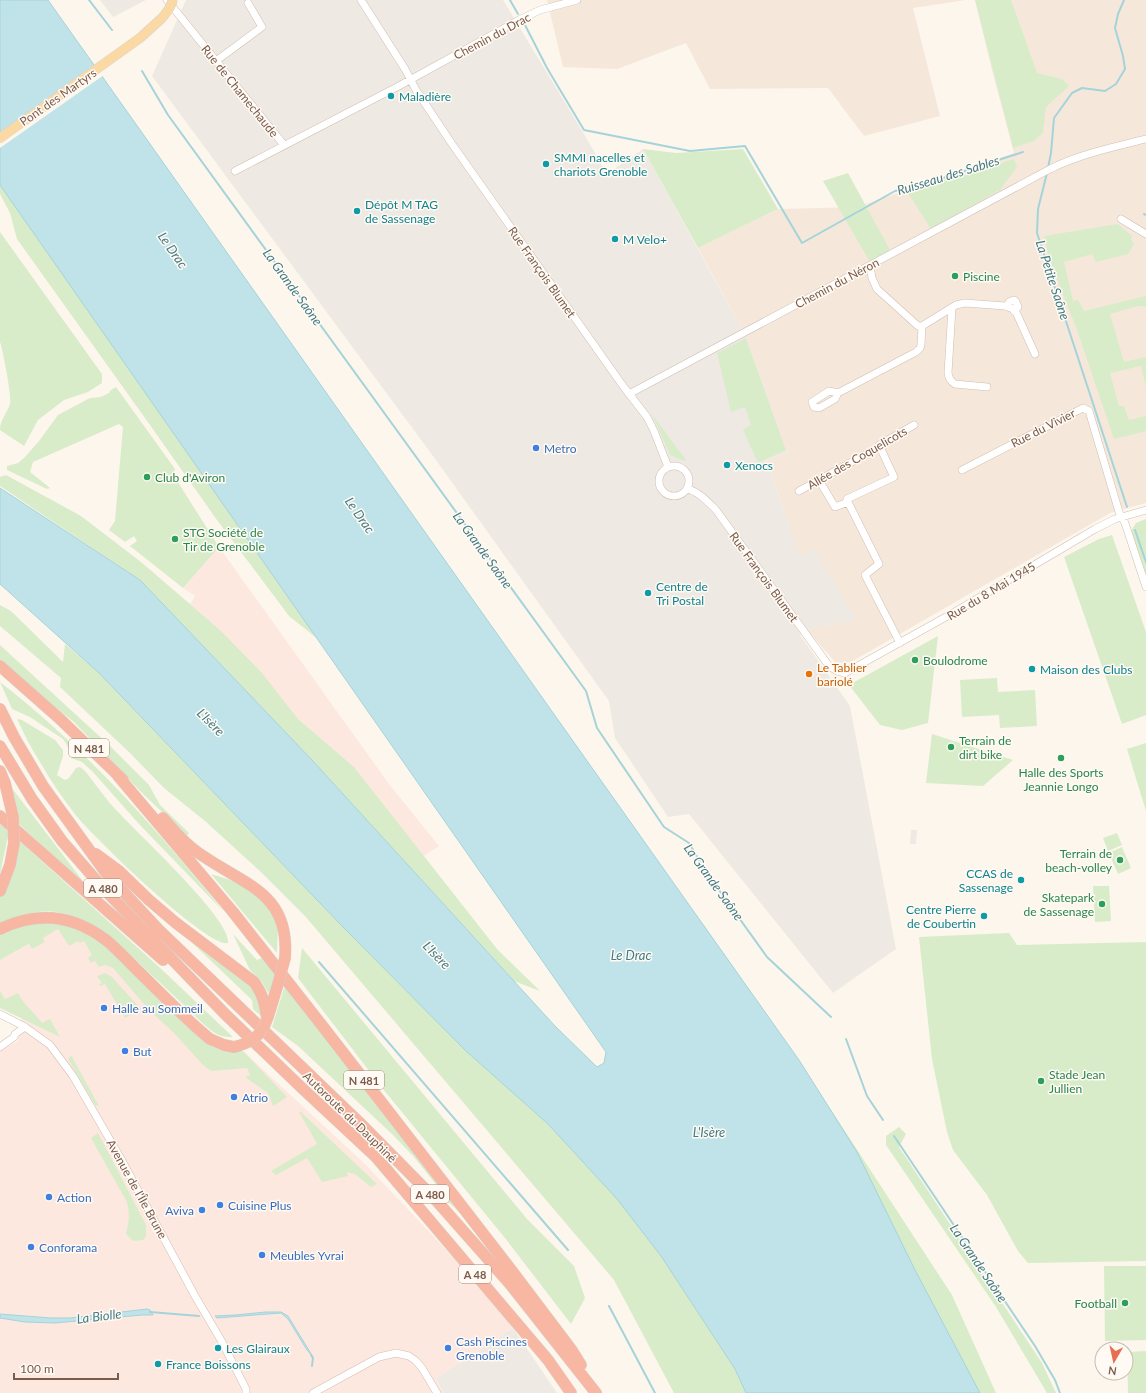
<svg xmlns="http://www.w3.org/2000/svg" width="1146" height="1393" font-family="Lato,sans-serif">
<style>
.residential{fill:#f5e8da}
.commercial{fill:#fde8e0}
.industrial{fill:#efe9e4}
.green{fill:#d8ecc9}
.water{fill:#bfe3e8;stroke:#a5d3da}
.pier{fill:#fdf6ec}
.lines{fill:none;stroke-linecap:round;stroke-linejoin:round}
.stream{stroke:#a5d3da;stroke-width:2}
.minor-casing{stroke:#d1beb0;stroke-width:8}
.major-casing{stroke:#dad1cd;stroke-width:10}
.highway-casing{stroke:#dad1cd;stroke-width:12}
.minor{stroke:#fff;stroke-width:7}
.major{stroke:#fbd9a5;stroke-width:9}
.highway{stroke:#f7b7a3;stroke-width:11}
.major-bridge-casing{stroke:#dad1cd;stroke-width:10;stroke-linecap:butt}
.highway-bridge-casing{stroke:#dad1cd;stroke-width:12;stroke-linecap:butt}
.major-bridge{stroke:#fbd9a5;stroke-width:9}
.highway-bridge{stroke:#f7b7a3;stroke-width:11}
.culture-dot{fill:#0f9aa8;stroke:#fffaf3;stroke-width:1.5}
.leisure-dot{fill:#2e9e5b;stroke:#fffaf3;stroke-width:1.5}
.shop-dot{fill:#3f7fe0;stroke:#fffaf3;stroke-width:1.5}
.food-dot{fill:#e8710a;stroke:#fffaf3;stroke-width:1.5}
.labels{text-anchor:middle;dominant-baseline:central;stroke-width:3;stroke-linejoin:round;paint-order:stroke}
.shield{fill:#fffaf3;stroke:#a28b7f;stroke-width:1}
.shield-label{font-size:11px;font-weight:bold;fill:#7a5c4d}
.street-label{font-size:12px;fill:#7a5c4d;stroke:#fffaf3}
.culture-label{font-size:12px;fill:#0d838f;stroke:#fffaf3;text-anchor:start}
.leisure-label{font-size:12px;fill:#27864d;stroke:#fffaf3;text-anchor:start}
.shop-label{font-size:12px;fill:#366cbe;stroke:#fffaf3;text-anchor:start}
.food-label{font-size:12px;fill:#c56008;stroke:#fffaf3;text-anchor:start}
.water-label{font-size:13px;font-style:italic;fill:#437c86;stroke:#fffaf3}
</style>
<rect width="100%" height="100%" fill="#fdf6ec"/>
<path class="residential" d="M547,0H966L913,8L940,116L864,136L828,88L710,89L686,43L617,69L563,67Z
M975,0H1146V503L1110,513L853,661L844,663L835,662L806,629L856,620L800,555L766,460L787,452L745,335L698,248L778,209L857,207L1014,153L992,70Z"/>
<path class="commercial" d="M219,547L389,784L439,846L424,856L318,742L219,629L190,604L195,596L183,588Z
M58,929L94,945L211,1071L243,1051L365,1164L473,1278L513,1328L436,1378L444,1393H0V1051L18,1041L23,1004L5,999L0,991V960L30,944L32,949L45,942L43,938Z"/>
<path class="industrial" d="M100,0H146L113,17Z
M186,0H503L584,134L607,174L643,149L745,335L787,452L766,460L800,555L815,550L857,620L806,629L800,635L850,706L896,949L833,993L689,814L668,817L615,738L609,701L433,456L152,76Z
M911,830H917L916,844H910Z
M513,1328L557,1393H444L436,1378Z"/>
<path class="green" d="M975,0H1011L1037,73L1062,79L1069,86L1046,107L1043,133L1034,141L1013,148Z
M643,149L676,153L743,149L778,209L698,248Z
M1014,159L1017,167L1000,190L931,229L908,193Z
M848,173L890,250L870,262L823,181Z
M0,185L2,186L319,640L289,616L217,520L150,425L17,239L10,213L0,194Z
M1118,224L1132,236L1131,240L1134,244L1128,254L1096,262L1092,254L1064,262L1073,301L1078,300L1084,311L1146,296V307L1138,306L1110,314L1124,362L1146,357V387L1141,366L1110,373L1119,406H1124L1129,420L1146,416V431L1114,439L1077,330L1049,258L1044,236Z
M0,232L102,374V383L88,392L64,400L38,420L24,446L0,430C0,420 7,413 10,404C12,397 3,351 0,342Z
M746,338L786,450L758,463L743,430L751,425L745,407L731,412L717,353Z
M116,387L175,469L174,476L219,547L183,588L130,546L137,541L134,536L125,542L109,530L115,521L123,427L119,424L33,462L30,472L50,488L47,489L7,470V466L18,463L24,458L39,441L58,415L90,398L101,397L109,393L111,390Z
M652,414L686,460L684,461L670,455Z
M6,475L81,516L141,562L219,629L262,673L298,719L354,767L497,949L540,991L514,981L312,760L140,580L0,486V477Z
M1146,519V577L1131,531L1136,523Z
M1112,535L1146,632V715L1122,724L1064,557L1099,539Z
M0,605L11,611L63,662L65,644L99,673L343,927L466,1051L548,1124L617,1199L661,1256L735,1369L746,1393H674L614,1280L305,916L263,874L205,821L164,788L130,753L60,687L61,678L0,626Z
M938,636L928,723L902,730L880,725L849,685Z
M0,645L109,745L149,785L160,805L189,833L187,836L140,791L74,722L0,663Z
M997,678L998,692L1035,690L1037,726L1000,728L999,715L962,717L960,680Z
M0,682C85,748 157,829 224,912L139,824L93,772L82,762L71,758L70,750L63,739L30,717L12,709Z
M17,719L22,720L55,740L63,750V756L57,775L65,780L69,778L76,768L80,767L85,771C97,786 107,801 120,814C138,834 232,920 228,943C208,949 89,833 74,813C62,797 50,780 40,762C31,748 24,734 17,719Z
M932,734L1013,760L983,786L926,783Z
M1146,743V811L1127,749Z
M8,783L89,889L19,824Z
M0,824L9,832L0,874Z
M1117,833L1122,845L1108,851L1103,838Z
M18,840L157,965L233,1037C230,1037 225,1037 221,1036C211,1033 194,1015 186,1007C153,977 100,921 56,912C40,909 14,917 0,924V895Z
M1122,847L1131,868L1118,874L1109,853Z
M211,874L240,883L268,906L278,924L277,953Z
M1093,886H1109L1111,921L1095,922Z
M50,921L86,932L106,946L186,1026L213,1047L223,1051H243L287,1097L273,1106L268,1093L245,1077L250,1075L247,1068L211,1071L203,1065L173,1032L150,1011L113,968L105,965L99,967L95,961L91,963L88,958L92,955L84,941L80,943L78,941L69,946L58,929L43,938L45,942L32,949L29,944L0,960V933L13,927Z
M1009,933L1017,945L1146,942V1261L1028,1263L1018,1251L987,1195L953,1150L947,1132L932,1059L919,937Z
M233,934L257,960L262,958L276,974L270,996L262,982L250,970Z
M187,938C202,949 255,982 260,997C262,1003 261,1010 261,1016L253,1009L252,1000Z
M302,948L527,1219L574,1266L585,1298L571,1324L505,1238L383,1089L298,978Z
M105,973L112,977L141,1009L125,1018L105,984L100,986L99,984L102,983L97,976Z
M285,985L413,1150L461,1214L437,1191L438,1187L414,1157L392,1134L298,1046L272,1027Z
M0,991L5,999L18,993C24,1005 34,1012 42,1023L50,1019L60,1037L0,1008Z
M790,1047L952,1295L996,1393H972L865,1193Z
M71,1055L99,1106L95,1105L68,1059Z
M299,1112H301L377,1184L371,1187L355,1174L347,1172L348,1176L322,1182L307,1158L276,1175L271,1171L317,1144Z
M899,1127L906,1134L899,1147L1042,1363L1056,1393H1047L996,1307L886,1145V1136Z
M98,1133L146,1225V1236L143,1240L133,1241L126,1234C129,1221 130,1215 127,1202L91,1138Z
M1104,1266H1146V1340L1105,1341Z
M1146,1351V1393H1128L1127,1352Z"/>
<path class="water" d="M0,0H48L799,1060L857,1152L915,1270L980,1393H746L735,1369L661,1256L617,1199L548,1124L466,1051L343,927L99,673L0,584V488L140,580L312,760L555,1026L597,1067L604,1063L606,1052L0,185Z
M147,1309L150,1310L153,1315H142L55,1323L25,1322L0,1318V1314L51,1318H70Z
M266,1312H281L288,1316L313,1357L307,1350L288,1319L281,1313L217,1318L215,1316L235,1315Z"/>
<path class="pier" d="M97,65L104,75L0,148V133Z"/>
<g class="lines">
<path class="stream" d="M89,0L112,30
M510,0L518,14
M525,25L547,68L584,130L690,151L745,146L802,243L895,191L912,188L1023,152
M142,71L168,115L586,691L597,728L664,827L689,843L706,872L767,957L831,1017
M1048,168L1051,153L1054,118L1072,93L1082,88L1105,91L1116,84L1125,69L1123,56L1115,28L1118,14L1124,0
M1047,173L1038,209L1037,233L1127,507
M1144,214L1146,215
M1135,530L1146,562
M319,962L568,1250
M846,1039L867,1096L883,1120
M894,1136L1035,1346L1055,1380L1060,1393
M609,1306L655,1393
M150,1312L199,1316
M311,1355L313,1358L312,1366"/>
<defs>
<path id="minor" d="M167,0L284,145
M361,0L405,69L416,90L452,144L623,386L647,417L654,431L668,467
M216,61L262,27L248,3
M235,171L397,87L519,20L540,10L577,0
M1121,219L1146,234
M870,266L872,278L877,289L918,326H922L956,305L965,303L1005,306L1013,309L1016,312L1035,354
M1007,307L1009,302L1014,300L1016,302L1018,307L1014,311
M952,308L948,373C949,378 950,381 955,384L987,387
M838,393L835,399L819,408L814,407L812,402L829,391L838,393L916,352L920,348L921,345L922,326
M629,394L1050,169C1080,154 1114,147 1146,139
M659 481a15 15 0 1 1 30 0a15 15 0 1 1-30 0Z
M962,470L1083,408L1089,411L1119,512L1125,523L1146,587
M819,480L835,507L848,502L879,564L865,575L900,643
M687,489C698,491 708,502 716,510L829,666L837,671L845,673L953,613L1095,529L1115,519L1146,510
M799,491L877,448L879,445L914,425
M848,502L847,499L894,477L879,445
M0,1014L25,1027L50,1045L73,1076L121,1159L195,1296L222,1342L246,1389V1393
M0,1047L14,1037L15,1034L25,1027
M313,1393L379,1357L396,1353L409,1356L416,1361L422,1368L437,1393"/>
<path id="major" d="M0,138L140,38L162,18L169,9"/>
<path id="highway" d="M0,666L60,719L123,780
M0,709L14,737L43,786L106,873L159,930L361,1124L435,1199L510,1284L596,1393
M0,746L32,799L62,841L102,887L225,1014L303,1089L376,1157L548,1360L571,1393
M0,771L5,783L13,817
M118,776L233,912L324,1028L512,1271L571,1349L581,1365
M0,816L163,960
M163,818C175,832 187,846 203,856C247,886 290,894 285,958
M96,854L119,871L149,900L176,923L254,982C263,994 265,1004 267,1019
M0,891L10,865L14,843
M0,929C37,911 73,915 106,940C117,949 127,960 137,970C161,993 184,1018 210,1039L224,1045L234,1047
M268,1017L278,984"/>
</defs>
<use href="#minor" class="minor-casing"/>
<use href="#major" class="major-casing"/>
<use href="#highway" class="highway-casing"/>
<use href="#minor" class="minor"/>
<use href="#major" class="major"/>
<use href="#highway" class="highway"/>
<defs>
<path id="major-bridge" d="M169,9L173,0"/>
<path id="highway-bridge" d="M13,817L14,843
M278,984L285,958
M234,1047C250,1043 262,1036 267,1019"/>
</defs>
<use href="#major-bridge" class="major-bridge-casing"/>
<use href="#highway-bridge" class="highway-bridge-casing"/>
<use href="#major-bridge" class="major-bridge"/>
<use href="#highway-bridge" class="highway-bridge"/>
</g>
<g class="culture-dot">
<circle cx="391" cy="96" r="4"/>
<circle cx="546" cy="164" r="4"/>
<circle cx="357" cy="211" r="4"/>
<circle cx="615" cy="239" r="4"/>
<circle cx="727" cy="465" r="4"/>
<circle cx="648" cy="593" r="4"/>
<circle cx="1032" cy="669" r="4"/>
<circle cx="1021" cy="880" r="4"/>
<circle cx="984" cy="916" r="4"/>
<circle cx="218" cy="1348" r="4"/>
<circle cx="158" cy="1364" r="4"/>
</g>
<g class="leisure-dot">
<circle cx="955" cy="276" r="4"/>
<circle cx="147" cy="477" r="4"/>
<circle cx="175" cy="539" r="4"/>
<circle cx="915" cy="660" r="4"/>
<circle cx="951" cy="747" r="4"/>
<circle cx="1061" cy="758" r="4"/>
<circle cx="1120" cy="860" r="4"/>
<circle cx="1102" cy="904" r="4"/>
<circle cx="1041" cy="1081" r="4"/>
<circle cx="1125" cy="1303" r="4"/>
</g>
<g class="shop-dot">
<circle cx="536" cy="448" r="4"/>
<circle cx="104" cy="1008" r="4"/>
<circle cx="125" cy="1051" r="4"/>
<circle cx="234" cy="1097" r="4"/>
<circle cx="49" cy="1197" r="4"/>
<circle cx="220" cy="1205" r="4"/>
<circle cx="202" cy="1210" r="4"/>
<circle cx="31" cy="1247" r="4"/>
<circle cx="262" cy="1255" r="4"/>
<circle cx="448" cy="1348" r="4"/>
</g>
<circle class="food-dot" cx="809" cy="674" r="4"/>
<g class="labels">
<g class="shield">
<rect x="69" y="739" width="40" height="18" rx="3"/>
<rect x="84" y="879" width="38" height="18" rx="3"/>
<rect x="344" y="1071" width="40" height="18" rx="3"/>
<rect x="411" y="1185" width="38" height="18" rx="3"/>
<rect x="459" y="1265" width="32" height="18" rx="3"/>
</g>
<g class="shield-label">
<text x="89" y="748">N 481</text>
<text x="103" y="888">A 480</text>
<text x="364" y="1080">N 481</text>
<text x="430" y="1194">A 480</text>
<text x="475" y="1274">A 48</text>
</g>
<g class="street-label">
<text transform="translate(492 36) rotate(-28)">Chemin du Drac</text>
<text transform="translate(240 91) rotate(51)">Rue de Chamechaude</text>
<text transform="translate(58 97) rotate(-35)">Pont des Martyrs</text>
<text transform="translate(542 272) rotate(55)">Rue François Blumet</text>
<text transform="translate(837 283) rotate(-28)">Chemin du Néron</text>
<text transform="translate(1043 428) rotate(-27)">Rue du Vivier</text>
<text transform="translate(857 458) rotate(-30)">Allée des Coquelicots</text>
<text transform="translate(764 577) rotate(54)">Rue François Blumet</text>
<text transform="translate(991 591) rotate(-31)">Rue du 8 Mai 1945</text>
<text transform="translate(350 1117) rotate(44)">Autoroute du Dauphiné</text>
<text transform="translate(137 1189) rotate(61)">Avenue de l'Île Brune</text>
</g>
<g class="culture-label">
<text x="399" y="96">Maladière</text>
<text x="554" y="157">SMMI nacelles et<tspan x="554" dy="14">chariots Grenoble</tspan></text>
<text x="365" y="204">Dépôt M TAG<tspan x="365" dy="14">de Sassenage</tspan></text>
<text x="623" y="239">M Velo+</text>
<text x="735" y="465">Xenocs</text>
<text x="656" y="586">Centre de<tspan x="656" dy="14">Tri Postal</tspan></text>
<text x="1040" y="669">Maison des Clubs</text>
<text x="1013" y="873" text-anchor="end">CCAS de<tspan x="1013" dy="14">Sassenage</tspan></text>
<text x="976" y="909" text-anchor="end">Centre Pierre<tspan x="976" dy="14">de Coubertin</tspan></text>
<text x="226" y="1348">Les Glairaux</text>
<text x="166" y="1364">France Boissons</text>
</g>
<g class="leisure-label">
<text x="963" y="276">Piscine</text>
<text x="155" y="477">Club d'Aviron</text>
<text x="183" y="532">STG Société de<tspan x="183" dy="14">Tir de Grenoble</tspan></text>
<text x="923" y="660">Boulodrome</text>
<text x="959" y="740">Terrain de<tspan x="959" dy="14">dirt bike</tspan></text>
<text x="1061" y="772" text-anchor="middle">Halle des Sports<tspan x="1061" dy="14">Jeannie Longo</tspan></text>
<text x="1112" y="853" text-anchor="end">Terrain de<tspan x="1112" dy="14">beach-volley</tspan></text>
<text x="1094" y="897" text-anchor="end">Skatepark<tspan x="1094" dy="14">de Sassenage</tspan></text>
<text x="1049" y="1074">Stade Jean<tspan x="1049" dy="14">Jullien</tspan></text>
<text x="1117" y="1303" text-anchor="end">Football</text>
</g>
<g class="shop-label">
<text x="544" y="448">Metro</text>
<text x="112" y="1008">Halle au Sommeil</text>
<text x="133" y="1051">But</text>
<text x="242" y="1097">Atrio</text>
<text x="57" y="1197">Action</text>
<text x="228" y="1205">Cuisine Plus</text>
<text x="194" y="1210" text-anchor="end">Aviva</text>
<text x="39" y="1247">Conforama</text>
<text x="270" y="1255">Meubles Yvrai</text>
<text x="456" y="1341">Cash Piscines<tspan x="456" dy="14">Grenoble</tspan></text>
</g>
<g class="food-label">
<text x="817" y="667">Le Tablier<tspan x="817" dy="14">bariolé</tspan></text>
</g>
<g class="water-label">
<text transform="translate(948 175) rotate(-17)">Ruisseau des Sables</text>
<text transform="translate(173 250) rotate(55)">Le Drac</text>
<text transform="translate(1053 280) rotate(72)">La Petite Saône</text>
<text transform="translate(293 287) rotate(54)">La Grande Saône</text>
<text transform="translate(360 515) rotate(55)">Le Drac</text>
<text transform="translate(483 550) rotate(54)">La Grande Saône</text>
<text transform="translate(211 722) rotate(45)">L'Isère</text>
<text transform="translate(714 882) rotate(54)">La Grande Saône</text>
<text transform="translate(437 955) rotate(46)">L'Isère</text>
<text x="631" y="955">Le Drac</text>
<text x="709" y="1132">L'Isère</text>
<text transform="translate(979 1263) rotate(56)">La Grande Saône</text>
<text transform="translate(99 1316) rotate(-7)">La Biolle</text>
</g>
</g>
<g transform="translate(1114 1361) rotate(189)"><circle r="19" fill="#fffaf3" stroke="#cabbb1"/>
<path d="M0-3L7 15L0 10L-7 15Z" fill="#e76f51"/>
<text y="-6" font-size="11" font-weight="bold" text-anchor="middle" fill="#7a5c4d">N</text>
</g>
<path d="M14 1373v6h104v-6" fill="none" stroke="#7a5c4d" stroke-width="2"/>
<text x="20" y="1373" font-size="12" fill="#7a5c4d" stroke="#fffaf3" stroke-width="3" paint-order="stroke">100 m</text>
</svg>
